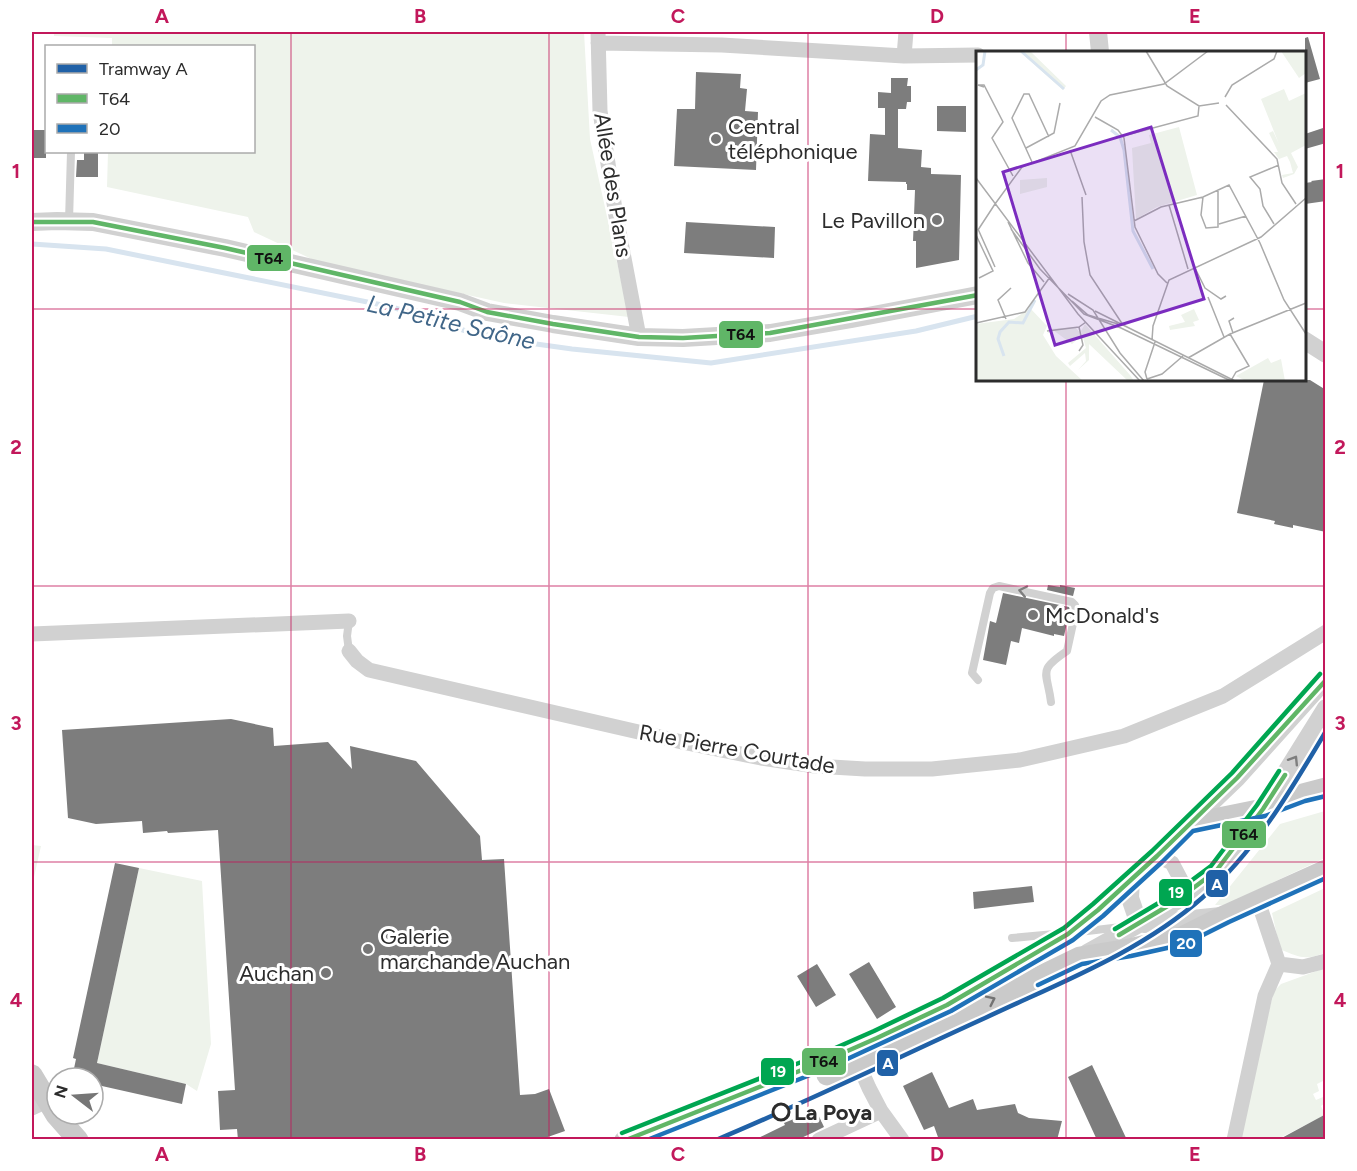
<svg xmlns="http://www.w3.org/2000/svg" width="1357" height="1171" font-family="Figtree,sans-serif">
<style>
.green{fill:#eef3eb}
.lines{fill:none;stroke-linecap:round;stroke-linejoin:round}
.stream{stroke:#d8e4ef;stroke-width:5}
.building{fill:#7d7d7d}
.service{stroke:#d1d1d1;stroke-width:8}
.minor{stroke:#d1d1d1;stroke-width:15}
.tertiary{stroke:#d1d1d1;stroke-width:18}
.secondary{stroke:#cacaca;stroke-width:21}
.bus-1-casing{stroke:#fff;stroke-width:9}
.bus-2-casing{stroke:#fff;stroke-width:9}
.bus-3-casing{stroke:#fff;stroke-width:9}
.bus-1{stroke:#60b667;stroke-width:4.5}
.bus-2{stroke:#1f72b9;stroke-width:4.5}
.bus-3{stroke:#00a651;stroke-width:4.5}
.tram-1-casing{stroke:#fff;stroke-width:9}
.tram-1{stroke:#2061a7;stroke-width:4.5}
.oneway{stroke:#7e7e7e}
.oneway2{stroke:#737373}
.grid{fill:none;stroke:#c2185b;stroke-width:1.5;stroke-opacity:0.55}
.poi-dot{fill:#767676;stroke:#fff;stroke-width:2}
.stop-dot{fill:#fff;stroke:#2c2c2c;stroke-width:3}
.labels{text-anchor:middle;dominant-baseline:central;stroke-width:6;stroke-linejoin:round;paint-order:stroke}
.poi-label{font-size:22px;fill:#2c2c2c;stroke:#fff;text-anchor:start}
.street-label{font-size:22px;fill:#2c2c2c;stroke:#fff}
.stop-label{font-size:22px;font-weight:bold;fill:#2c2c2c;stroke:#fff;text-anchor:start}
.water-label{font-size:24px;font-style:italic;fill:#406688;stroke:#fff}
.inset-river{fill:none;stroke:#d8e4ef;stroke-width:3}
.inset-road{fill:none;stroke:#ababab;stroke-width:1.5}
.view{fill:#7b2cbf;fill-opacity:0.15;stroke:#7b2cbf;stroke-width:3}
.inset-edge{fill:none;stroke:#2c2c2c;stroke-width:3}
.line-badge{stroke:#fff;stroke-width:2}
.badge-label{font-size:16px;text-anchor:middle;font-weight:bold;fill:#fff}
.pale-badge-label{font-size:16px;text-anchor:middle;font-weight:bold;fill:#111}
.neatline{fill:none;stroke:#c2185b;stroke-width:2}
.grid-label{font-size:20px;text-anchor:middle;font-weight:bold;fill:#c2185b}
</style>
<rect width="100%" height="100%" fill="#fff"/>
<path class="green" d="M54,32H584L590,139L629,317L504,303L318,262L254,232L248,217L107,187L108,152H254V46H112V38L54,36Z
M1325,811V858L1225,905H1215L1280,824Z
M32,845L41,846L32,886Z
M139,868L202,881L211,1044L197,1091L186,1084L97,1063Z
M1325,888V953C1305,960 1300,958 1280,949L1272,913Z
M1325,968V1080L1317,1084L1319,1091L1313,1094L1316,1100L1323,1097L1325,1103L1321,1106L1325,1115L1278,1139L1237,1140L1274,991L1281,984Z"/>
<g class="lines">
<path class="stream" d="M32,244L106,249L392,307L466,331L529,343L572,349L711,363L916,331L978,316"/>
</g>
<path class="building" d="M1308,37L1320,79L1305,83V38Z
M696,72L741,74L740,88L747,89L745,111L758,112L756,170L674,166L677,109H695Z
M891,78H908L907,86H911V102H907L906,109H898V148L922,150L921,167L931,168V174L961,175L959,260L916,268V241H913L915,190H907V184H906V182L868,181L870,134L885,135V108H878V92L891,93Z
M937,106H966V132L937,131Z
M1326,127V143L1305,149V134Z
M32,130H46V158H32Z
M84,152H98V177H76L77,160H84Z
M1326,179V201L1305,204V183L1312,182L1311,181Z
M686,222L775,227L774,258L684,253Z
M1264,380H1310L1326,390V532L1293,525V528L1274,524L1275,521L1237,513Z
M1048,585L1060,587V585L1075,588L1073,596L1047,590Z
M1003,593L1069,607L1070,610L1064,636L1054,634V636L1022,628L1019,643L1011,641L1006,665L983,660L990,621L996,623Z
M231,719L273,728L274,746L328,742L352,769L350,746L416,761L480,836L482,860L504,859L520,1095L535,1094L549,1089L565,1131L539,1140H238L237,1129L220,1130L218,1091L235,1090L218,830L168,833L167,831L143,833L142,821L96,824L68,818L62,730Z
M115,863L139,868L97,1063L186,1084L182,1104L93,1084V1078H72L76,1059L73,1058Z
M1032,886L1034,902L974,909L973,892Z
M869,962L896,1007L877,1019L849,974Z
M817,964L836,995L816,1007L797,976Z
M1092,1065L1127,1140H1097L1068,1077Z
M932,1072L949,1108L973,1099L977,1110L1015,1104L1018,1113L1029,1118L1062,1121L1057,1140H939L934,1126L924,1130L903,1086Z
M816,1110L824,1127L814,1132L797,1140H754L785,1125L784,1123Z
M1326,1114V1140H1278Z"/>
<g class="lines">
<path class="service" d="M69,221L71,152
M349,621L347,636L349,651
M978,680L972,673L990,593L993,588L999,586L1072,602L1075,605L1076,610L1067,651C1037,671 1047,671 1051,702
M1079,932L1121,927
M1012,938L1055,934"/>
<path class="minor" d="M598,32L600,111L616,216L639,337
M598,43L722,45L904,56L978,55
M904,56L906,32
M32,634L349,621
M349,651L357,661L369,670L682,742L761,758L815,766L865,769H932L1020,760L1124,736L1223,696L1326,632
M1157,856L1172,863L1181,880L1176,901
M1258,901L1279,964L1303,967L1326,961
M864,1055L858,1063L869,1088L881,1111L902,1140
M32,1108L47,1101
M819,1140L881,1111
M1234,1140L1265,996L1279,964"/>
<path class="tertiary" d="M1098,32L1100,52
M32,222L57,221L93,222L225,248L460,302L487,312L553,324L639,337L683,338L770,333L852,319L978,295
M1304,340L1326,354
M1189,824L1237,778L1326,679
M1131,879L1130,898L1139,924
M1144,924L1221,916
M1087,953L1139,924L1176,901L1216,871L1263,809L1326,708"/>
<path class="secondary" d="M32,1075L56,1115L78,1140
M827,1075L919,1035L1080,957L1129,949L1182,937L1226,915L1326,870
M625,1140L705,1109L827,1060L947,1005L1068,934L1098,910L1157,856L1189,824L1263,809L1303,794L1326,788"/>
<defs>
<path id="bus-1" d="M32,222H93L225,248L460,302L487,312L553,324L639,337L683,338L770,333L978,295
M1119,935L1176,901L1216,871L1263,809L1285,775
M626,1140L827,1060L877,1038L947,1005L1068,934L1098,910L1157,856L1237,778L1326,680"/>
<path id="bus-2" d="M1038,985L1082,964L1131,956L1185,944L1229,922L1326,878
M647,1140L830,1067L951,1011L1073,940L1103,916L1162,862L1193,831L1265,816L1305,801L1326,796"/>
<path id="bus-3" d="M1115,929L1172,895L1211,866L1257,805L1279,771
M622,1133L824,1053L874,1031L943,998L1064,928L1093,904L1152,851L1232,773L1320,674"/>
</defs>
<use href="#bus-1" class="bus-1-casing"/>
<use href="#bus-2" class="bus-2-casing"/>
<use href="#bus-3" class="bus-3-casing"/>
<use href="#bus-1" class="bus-1"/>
<use href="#bus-2" class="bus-2"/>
<use href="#bus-3" class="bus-3"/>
<defs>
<path id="tram-1" d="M716,1140C807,1102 895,1059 985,1018C1059,983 1139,953 1202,898C1255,852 1291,790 1326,731"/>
</defs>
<use href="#tram-1" class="tram-1-casing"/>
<use href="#tram-1" class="tram-1"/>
</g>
<defs><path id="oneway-chevron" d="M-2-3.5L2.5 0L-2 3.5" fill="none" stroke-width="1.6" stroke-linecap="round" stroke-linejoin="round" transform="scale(1.5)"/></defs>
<g class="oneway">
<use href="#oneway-chevron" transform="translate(1023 591) rotate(-168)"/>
<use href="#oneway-chevron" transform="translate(1294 760) rotate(-58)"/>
</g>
<use class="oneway2" href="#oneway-chevron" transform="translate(991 1000) rotate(-26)"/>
<path class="grid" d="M291,32V1140M549,32V1140M808,32V1140M1066,32V52M32,309H978M1304,309H1326M1066,380V1140M32,586H1326M32,862H1326"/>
<g class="poi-dot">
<circle cx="716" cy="139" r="6"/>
<circle cx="937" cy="220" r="6"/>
<circle cx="1033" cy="615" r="6"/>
<circle cx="368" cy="949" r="6"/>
<circle cx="326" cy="973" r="6"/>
</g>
<circle class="stop-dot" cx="781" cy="1112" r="8"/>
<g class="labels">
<g class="poi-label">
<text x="728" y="126">Central<tspan x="728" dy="25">téléphonique</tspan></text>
<text x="925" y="220" text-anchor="end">Le Pavillon</text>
<text x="1045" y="615">McDonald's</text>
<text x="380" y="936">Galerie<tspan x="380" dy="25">marchande Auchan</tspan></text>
<text x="314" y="973" text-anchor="end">Auchan</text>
</g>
<g class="street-label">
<text transform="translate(613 185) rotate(81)">Allée des Plans</text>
<text transform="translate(737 749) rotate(10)">Rue Pierre Courtade</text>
</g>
<g class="stop-label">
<text x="794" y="1112">La Poya</text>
</g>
<g class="water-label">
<text transform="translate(451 322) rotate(13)">La Petite Saône</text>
</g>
</g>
<g transform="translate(976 51)">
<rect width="330" height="330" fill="#fff"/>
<path d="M43,0H54L90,35L87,39ZM305,0H330V22L323,27ZM308,38L313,50L330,42V94L315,102L322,116L318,123L307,127L306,124L317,122L314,111L311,105L303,108L298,101H302L293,82L297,80L303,93L285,48ZM203,76L221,144L181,156L160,168L156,97L175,92L173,84ZM71,127V136L44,143V129ZM54,257L71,275L67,284L80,305L107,330H0V273L38,268ZM218,258L223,269L217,271L219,275L194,279L193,275L209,271L205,264ZM109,273L154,324L158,330H152L113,293V309L102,319L110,310L109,302L94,315L92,312L110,297L105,280ZM99,276L106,284L96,293L77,279L71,283L74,278ZM292,307L295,312L305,308L309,330H270L260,325Z" fill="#eef3eb"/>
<path class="inset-river" d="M45,0L88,38M0,19L7,14L9,0M135,79L144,86L148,99L157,180L177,218M28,305L22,288L24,281L33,271L47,272L59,249"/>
<path class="inset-road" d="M170,0L191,35L223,55L243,52M8,36L2,34H8L27,71L16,87L37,125M249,46L256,34L298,8L301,0M250,54L301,108L306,132L320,153M119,66L142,79L148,87L159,176L182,223L191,232M147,85L222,65L223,55M50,97L78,82L84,52M94,99L110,144M56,111L36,67L48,43H53L73,86M0,127L102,263L164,330M106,146L108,191L114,224L147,274M227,146L225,164L230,177L242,176V139M19,153L46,116L99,95L125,50L134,44L188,33L232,0M193,154L212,218M158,170L185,156L227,146L253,134L284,192L308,249L330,283M32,171L52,212L68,231M243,173L270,165M298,173L287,155L284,138L274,126L303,114M2,178L19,216M35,178L64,218L108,263L145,277L255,330M2,179L19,153M0,184L17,220L3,227M218,215L229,237L245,248L250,245M92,243L117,259L144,302L168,330M232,246L248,286M96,250L112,264L142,273M119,260L259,330M30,268L22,249L35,237M0,272L49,261L74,226M71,280L103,276M257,282L253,270L258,267M254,283L273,315L260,321L256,328M176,289L177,275L193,229L285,186L330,147M103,300L107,294L103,276L110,271M212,307L254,283L330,252M171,328L186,323L207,305M171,328L169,321L179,291"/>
<path class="view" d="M175,76L228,248L79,294L27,121Z"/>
<rect width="330" height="330" class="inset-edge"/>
</g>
<g class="line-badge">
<rect x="246" y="244" width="46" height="28" rx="6" fill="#60b667"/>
<rect x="718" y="320" width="46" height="29" rx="6" fill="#60b667"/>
<rect x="1221" y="820" width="46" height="29" rx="6" fill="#60b667"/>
<rect x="1205" y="869" width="24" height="29" rx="6" fill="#2061a7"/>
<rect x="1158" y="878" width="35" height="29" rx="6" fill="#00a651"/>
<rect x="1169" y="929" width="34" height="29" rx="6" fill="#1f72b9"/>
<rect x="801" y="1047" width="46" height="29" rx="6" fill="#60b667"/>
<rect x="876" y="1049" width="23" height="28" rx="6" fill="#2061a7"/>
<rect x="760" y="1057" width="35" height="29" rx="6" fill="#00a651"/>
</g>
<g class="badge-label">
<text x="1217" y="890">A</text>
<text x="1176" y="898">19</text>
<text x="1186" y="949">20</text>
<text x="888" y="1069">A</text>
<text x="778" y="1077">19</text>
</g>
<g class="pale-badge-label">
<text x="269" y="264">T64</text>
<text x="741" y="340">T64</text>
<text x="1244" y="840">T64</text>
<text x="824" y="1067">T64</text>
</g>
<rect width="1357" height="1171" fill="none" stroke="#ffffff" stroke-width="66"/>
<rect x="45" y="45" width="210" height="108" fill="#ffffff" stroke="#ababab" stroke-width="1.5"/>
<rect x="57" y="64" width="30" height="9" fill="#2061a7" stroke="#ababab" stroke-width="1.5"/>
<text x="99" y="75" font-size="18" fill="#2c2c2c">Tramway A</text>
<rect x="57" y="94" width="30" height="9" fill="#60b667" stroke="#ababab" stroke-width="1.5"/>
<text x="99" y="105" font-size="18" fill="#2c2c2c">T64</text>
<rect x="57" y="124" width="30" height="9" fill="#1f72b9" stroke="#ababab" stroke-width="1.5"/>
<text x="99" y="135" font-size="18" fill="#2c2c2c">20</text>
<g transform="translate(75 1096) rotate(287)"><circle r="28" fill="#ffffff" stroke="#ababab" stroke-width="1.5"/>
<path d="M0-4.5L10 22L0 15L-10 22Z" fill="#767676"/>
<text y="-9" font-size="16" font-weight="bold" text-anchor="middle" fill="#2c2c2c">N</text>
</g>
<rect x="33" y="33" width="1291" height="1105" class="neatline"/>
<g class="grid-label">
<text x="162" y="23">A</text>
<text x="420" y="23">B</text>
<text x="678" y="23">C</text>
<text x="937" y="23">D</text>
<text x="1195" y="23">E</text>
<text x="16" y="178">1</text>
<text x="1340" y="178">1</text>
<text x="16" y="454">2</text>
<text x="1340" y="454">2</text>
<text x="16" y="730">3</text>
<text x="1340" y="730">3</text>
<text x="16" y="1007">4</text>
<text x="1340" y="1007">4</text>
<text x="162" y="1161">A</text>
<text x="420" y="1161">B</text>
<text x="678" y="1161">C</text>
<text x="937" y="1161">D</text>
<text x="1195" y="1161">E</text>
</g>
</svg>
